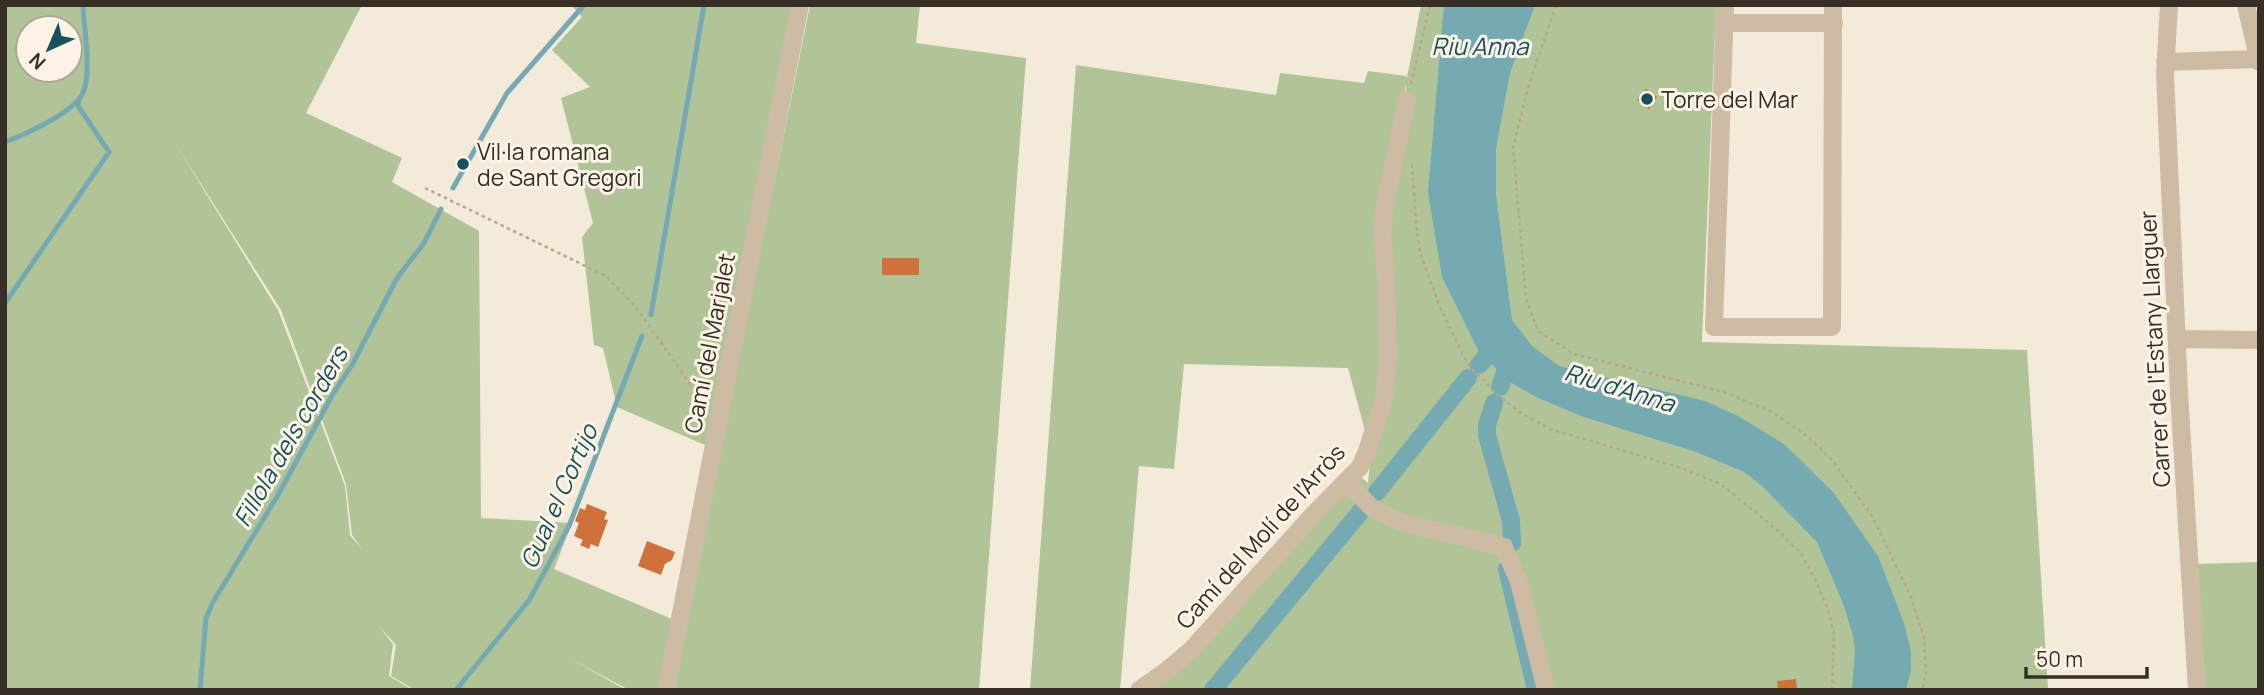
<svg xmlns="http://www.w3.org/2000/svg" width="2264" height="695" font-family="Manrope,sans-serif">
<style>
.green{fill:#b0c498;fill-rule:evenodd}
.water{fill:#76aab3}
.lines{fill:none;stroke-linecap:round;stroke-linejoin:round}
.stream{stroke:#76aab3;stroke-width:5}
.canal{stroke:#76aab3;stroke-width:18}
.building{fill:#d0703a}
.path{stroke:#b9a58e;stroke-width:2.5;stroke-dasharray:3.5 3.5;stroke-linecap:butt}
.minor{stroke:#cdbba4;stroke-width:18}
.tertiary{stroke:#cdbba4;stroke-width:18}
.poi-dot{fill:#18505c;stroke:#fbf4e6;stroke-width:2.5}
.labels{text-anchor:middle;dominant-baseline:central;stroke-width:6;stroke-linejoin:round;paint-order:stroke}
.poi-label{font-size:23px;fill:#372e26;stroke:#fbf4e6;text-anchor:start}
.street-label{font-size:23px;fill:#372e26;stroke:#fbf4e6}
.water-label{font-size:24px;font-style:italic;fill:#18505c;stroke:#fbf4e6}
</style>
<rect width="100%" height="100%" fill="#f4ead9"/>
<path class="green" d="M5,5H362L306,113L402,158L392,182L479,231L481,518L572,523L554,569L672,619L659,690H629L569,658L626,690H415L391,676L396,645L377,624L393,644L389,676L413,690H5ZM28,28H70V70H28ZM173,140L281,310L346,484L352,535L362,549L350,535L345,486L278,310Z
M571,5H792L705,445L617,407L603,348L594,345L582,237L593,223L561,98L590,87L552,50L582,17Z
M810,5H920L916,43L1026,58L979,690H675L698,561Z
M1421,5H1716L1702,342L2027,350L2048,690H1141C1182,662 1214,628 1247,591C1283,552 1319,512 1357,474L1368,483L1370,463L1388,397L1395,337L1390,212L1403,144L1406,84L1376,221L1385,360L1381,394L1366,434L1348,368L1184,364L1174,469L1139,466L1120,690H1030L1076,65L1276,95L1280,73L1364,83L1368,71L1406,76L1407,78Z
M2259,562V690H2204L2197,564Z"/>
<path class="water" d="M1444,5H1535L1510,73L1496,149V195L1512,320L1532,346L1559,366L1705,401L1738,416L1784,444L1833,492L1878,556L1904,623L1911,651V670L1906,690H1852L1855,650L1853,636L1844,606L1817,542L1761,485L1744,472L1696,452L1581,416L1536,397L1510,382L1479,352L1442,277L1428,192Z"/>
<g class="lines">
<path class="stream" d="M5,142C24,135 75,112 83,93C92,70 84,30 83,5
M453,188L507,93L584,5
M5,303L109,152L78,106L79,99
M651,315L704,5
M200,690L206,618L213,602L278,495L333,394L352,365L397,278L424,243L441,209
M456,690L530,599L569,526L642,336"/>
<path class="canal" d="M1479,365L1499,342
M1500,387L1511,354
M1494,403L1487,425V435L1511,521L1512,543
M1377,492L1468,378
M1507,569L1536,690
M1213,690L1362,510"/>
</g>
<path class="building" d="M1646,89L1657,97L1649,109L1637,100Z
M882,258H919V275H882Z
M587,504L607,512L604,519L608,520L598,547L591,544L589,549L580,545L583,540L574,536L579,523L575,521L580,508L585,510Z
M647,541L675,552L672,560L665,564L661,575L638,566Z
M1796,679L1797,690H1778L1777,681Z"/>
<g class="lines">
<path class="path" d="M1556,5L1528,88L1513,147L1526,298L1538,331L1574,354L1724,392L1772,412L1807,436L1832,460L1872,516L1911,597L1924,638L1926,674L1922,690
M1411,84L1430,5
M1412,164L1417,233L1421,256L1440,307L1464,357L1471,368L1498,395L1521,413L1550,429L1675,466L1721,484L1777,530L1800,552L1815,579L1828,609L1834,633L1832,690
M425,188L606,276L636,307L691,385L705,398"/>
<path class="minor" d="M1725,5L1714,327H1832L1833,5
M2169,5L2165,74L2179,392L2197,690
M1723,23H1834
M2165,62L2258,59
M2179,339L2259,340
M1346,481L1372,508L1400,522L1504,547L1519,582L1546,690
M666,690L800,5
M1139,690L1166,671L1192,649L1311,517L1360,467L1367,451L1384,398L1388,359L1386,275L1382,234L1385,203L1407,100"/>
<path class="tertiary" d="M2246,5L2259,62"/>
</g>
<g class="poi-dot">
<circle cx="1647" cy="99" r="7"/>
<circle cx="463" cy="164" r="7"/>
</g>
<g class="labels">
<g class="poi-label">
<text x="1661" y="99">Torre del Mar</text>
<text x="477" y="151">Vil·la romana<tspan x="477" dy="26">de Sant Gregori</tspan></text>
</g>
<g class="street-label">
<text transform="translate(709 343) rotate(-79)">Camí del Marjalet</text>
<text transform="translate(2154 349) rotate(-93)">Carrer de l'Estany Llarguer</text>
<text transform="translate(1260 536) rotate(-48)">Camí del Molí de l'Arròs</text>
</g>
<g class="water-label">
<text x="1480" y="45">Riu Anna</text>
<text transform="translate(1620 387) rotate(17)">Riu d'Anna</text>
<text transform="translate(290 436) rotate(-60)">Fillola dels corders</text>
<text transform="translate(558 496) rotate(-66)">Gual el Cortijo</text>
</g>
</g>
<rect width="2264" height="695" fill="none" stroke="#372e26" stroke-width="14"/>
<g transform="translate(49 49) rotate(224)"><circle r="33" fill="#fbf4e6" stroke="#ada599" stroke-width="2"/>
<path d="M0-5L12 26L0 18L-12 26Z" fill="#18505c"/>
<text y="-10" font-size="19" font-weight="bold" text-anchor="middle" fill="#372e26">N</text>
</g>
<path d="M2026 667v10h121v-10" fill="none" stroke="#372e26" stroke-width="3.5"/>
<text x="2036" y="667" font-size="21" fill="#372e26" stroke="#fbf4e6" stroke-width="5" paint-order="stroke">50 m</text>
</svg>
